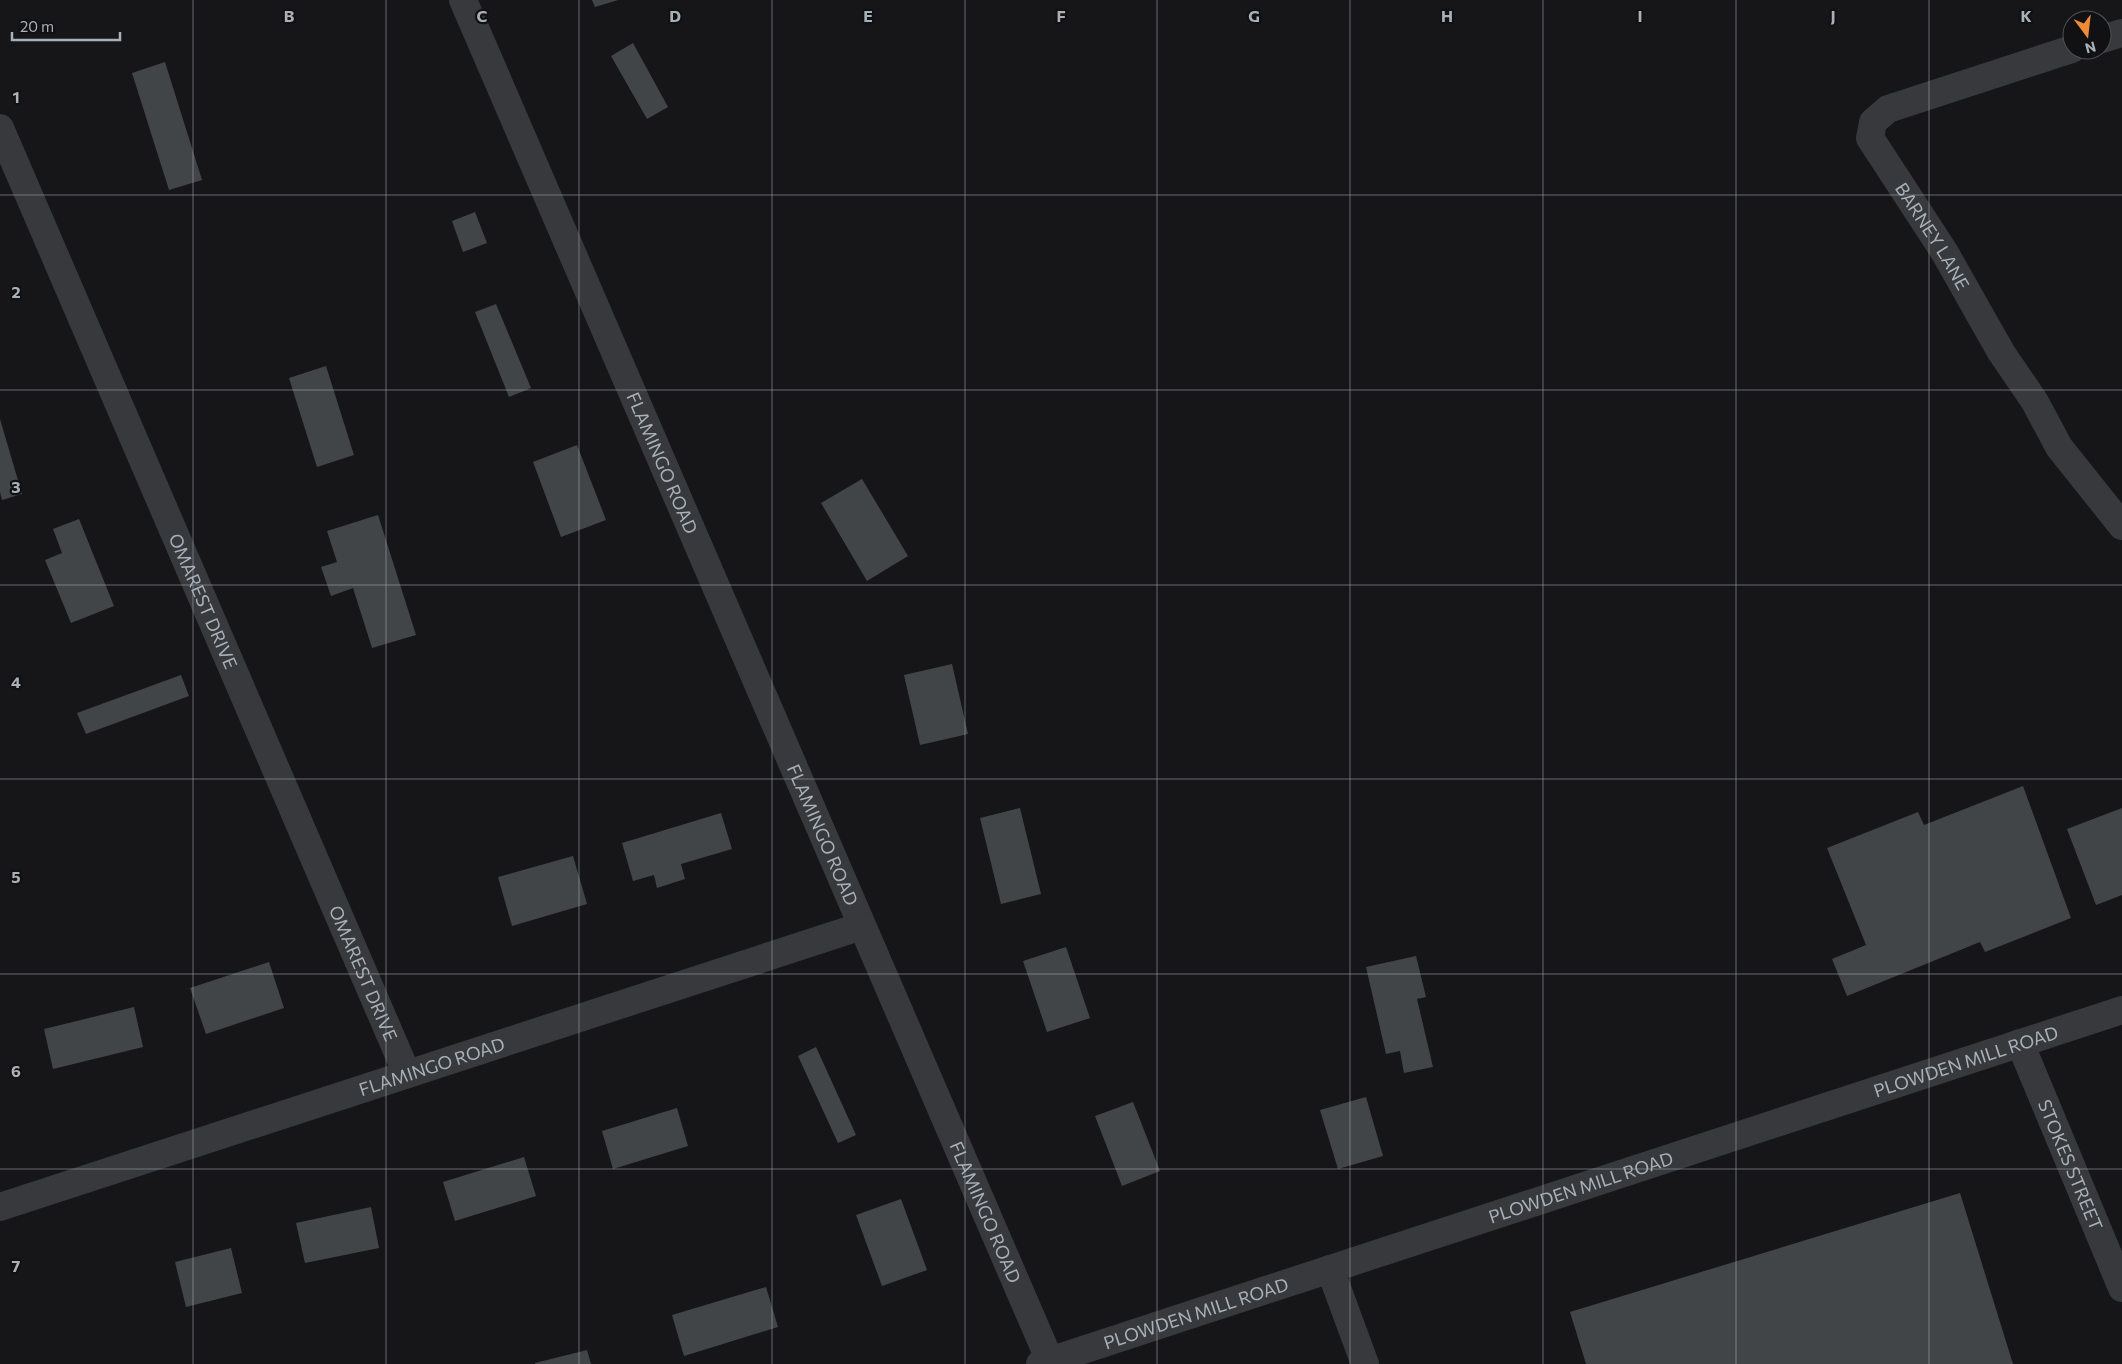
<svg xmlns="http://www.w3.org/2000/svg" width="2122" height="1364" font-family="Commissioner,sans-serif">
<style>
.building{fill:#424548}
.lines{fill:none;stroke-linecap:round;stroke-linejoin:round}
.minor{stroke:#37393d;stroke-width:28}
.tertiary{stroke:#37393d;stroke-width:28}
.grid{fill:none;stroke:#a8b0b8;stroke-width:1;stroke-opacity:0.55}
.labels{text-anchor:middle;dominant-baseline:central;stroke-width:4.5;stroke-linejoin:round;paint-order:stroke}
.street-label{font-size:18px;fill:#a8b0b8;stroke:#111113}
.grid-label{font-size:16px;text-anchor:middle;font-weight:bold;fill:#a8b0b8;stroke:#111113;stroke-width:4.5;stroke-linejoin:round;paint-order:stroke}
</style>
<rect width="100%" height="100%" fill="#161618"/>
<path class="building" d="M592,0H618L595,7Z
M633,43L668,107L647,119L611,56Z
M165,62L202,180L169,190L132,73Z
M475,212L487,243L463,252L452,221Z
M496,304L531,388L509,397L475,312Z
M326,366L354,455L317,467L289,378Z
M0,419L22,494L2,500L0,492Z
M577,445L606,520L561,537L533,462Z
M862,479L908,556L867,581L821,503Z
M378,515L416,635L372,648L353,588L331,596L321,567L337,562L327,531Z
M79,519L114,606L71,623L45,560L62,553L53,529Z
M952,664L968,734L920,745L904,675Z
M181,675L189,696L86,734L77,713Z
M2023,786L2071,918L1985,952L1980,942L1847,996L1832,959L1866,945L1827,848L1918,812L1924,825Z
M1020,808L1041,894L1001,904L980,818Z
M2122,808V895L2096,905L2067,829Z
M721,813L732,849L681,864L685,879L657,888L654,875L633,881L622,843Z
M573,856L587,904L512,926L498,877Z
M1066,947L1090,1018L1047,1032L1023,961Z
M1416,956L1426,997L1417,999L1433,1067L1404,1073L1400,1051L1386,1054L1366,967Z
M269,962L284,1008L206,1034L190,988Z
M134,1007L143,1047L53,1069L44,1029Z
M816,1047L856,1135L838,1143L798,1056Z
M1366,1097L1383,1156L1338,1169L1320,1110Z
M1133,1102L1160,1171L1122,1186L1095,1116Z
M677,1108L688,1146L613,1169L602,1131Z
M524,1157L536,1196L455,1221L443,1182Z
M1960,1193L2013,1364H1586L1570,1312Z
M901,1199L927,1270L882,1286L856,1215Z
M371,1207L379,1248L305,1263L296,1223Z
M231,1248L242,1293L186,1307L175,1262Z
M766,1287L778,1327L684,1356L672,1315Z
M587,1350L591,1364H535V1363Z"/>
<g class="lines">
<g class="minor">
<path id="s1" d="M463,0L1050,1361"/>
<path d="M2102,39L2122,33"/>
<path id="s2" d="M2072,49L1888,109L1873,122L1870,138L1945,253L2001,352L2035,402L2059,447L2122,526"/>
<path id="s3" d="M0,128L407,1074"/>
<path id="s4" d="M2020,1043L2122,1288"/>
<path id="s5" d="M0,1207L862,926"/>
<path d="M1330,1269L1365,1364"/>
</g>
<path class="tertiary" id="s6" d="M1040,1364L2122,1010"/>
</g>
<path class="grid" d="M193,0V1364M386,0V1364M579,0V1364M772,0V1364M965,0V1364M1157,0V1364M1350,0V1364M1543,0V1364M1736,0V1364M1929,0V1364M0,195H2122M0,390H2122M0,585H2122M0,779H2122M0,974H2122M0,1169H2122"/>
<g class="labels">
<g class="street-label">
<text stroke="none"><textPath href="#s2" startOffset="346">BARNEY LANE</textPath></text>
<text stroke="none"><textPath href="#s1" startOffset="504">FLAMINGO ROAD</textPath></text>
<text stroke="none"><textPath href="#s3" startOffset="515">OMAREST DRIVE</textPath></text>
<text stroke="none"><textPath href="#s1" startOffset="909">FLAMINGO ROAD</textPath></text>
<text stroke="none"><textPath href="#s3" startOffset="920">OMAREST DRIVE</textPath></text>
<text stroke="none"><textPath href="#s6" startOffset="974">PLOWDEN MILL ROAD</textPath></text>
<text stroke="none"><textPath href="#s5" startOffset="454">FLAMINGO ROAD</textPath></text>
<text stroke="none"><textPath href="#s4" startOffset="132">STOKES STREET</textPath></text>
<text stroke="none"><textPath href="#s6" startOffset="569">PLOWDEN MILL ROAD</textPath></text>
<text stroke="none"><textPath href="#s1" startOffset="1320">FLAMINGO ROAD</textPath></text>
<text stroke="none"><textPath href="#s6" startOffset="164">PLOWDEN MILL ROAD</textPath></text>
</g>
</g>
<g class="grid-label">
<text x="289" y="22">B</text>
<text x="482" y="22">C</text>
<text x="675" y="22">D</text>
<text x="868" y="22">E</text>
<text x="1061" y="22">F</text>
<text x="1254" y="22">G</text>
<text x="1447" y="22">H</text>
<text x="1640" y="22">I</text>
<text x="1833" y="22">J</text>
<text x="2026" y="22">K</text>
<text x="16" y="103">1</text>
<text x="16" y="298">2</text>
<text x="16" y="493">3</text>
<text x="16" y="688">4</text>
<text x="16" y="883">5</text>
<text x="16" y="1077">6</text>
<text x="16" y="1272">7</text>
</g>
<g transform="translate(2087 35) rotate(165)"><circle r="24" fill="#111113" stroke="#4d5155"/>
<path d="M0-4L9 19L0 12L-9 19Z" fill="#ee8b38"/>
<text y="-8" font-size="14" font-weight="bold" text-anchor="middle" fill="#a8b0b8">N</text>
</g>
<path d="M12 32v8h108v-8" fill="none" stroke="#a8b0b8" stroke-width="2.5"/>
<text x="20" y="32" font-size="15" fill="#a8b0b8" stroke="#111113" stroke-width="4" paint-order="stroke">20 m</text>
</svg>
